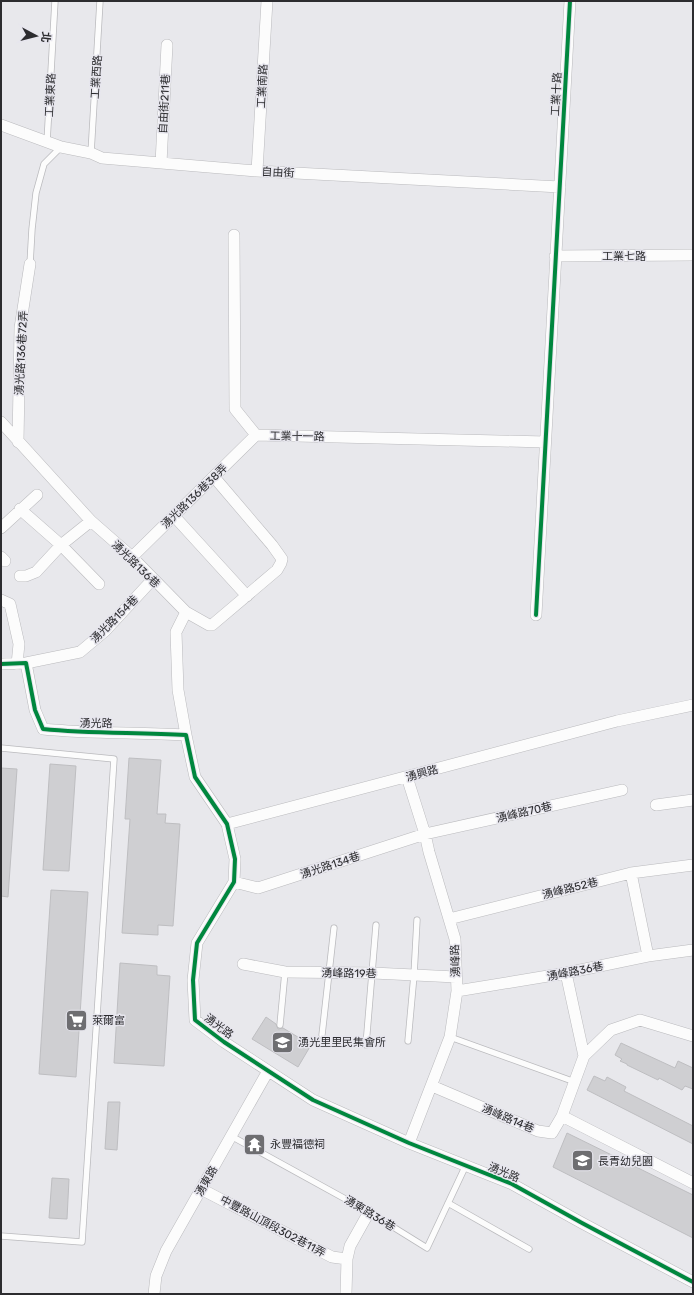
<svg xmlns="http://www.w3.org/2000/svg" width="694" height="1295" viewBox="0 0 694 1295" font-family="Rubik,'Noto Sans TC',sans-serif">
  <style>
    .building { fill: #cfcfd2; stroke: #bebec1 }
    .lines { fill: none; stroke-linecap: round; stroke-linejoin: round }
    .service-casing { stroke: #bababd; stroke-width: 7 }
    .minor-casing { stroke: #bababd; stroke-width: 12 }
    .service { stroke: #fcfcfc; stroke-width: 5.5 }
    .minor { stroke: #fcfcfc; stroke-width: 11 }
    .cycleway-casing { stroke: #e7e6ee; stroke-width: 6 }
    .cycleway { stroke: #00873e; stroke-width: 4 }
    .labels { text-anchor: middle; stroke-width: 3; stroke-linejoin: round; paint-order: stroke }
    .street-label { font-size: 11px; fill: #2c2c2f; stroke: #e7e6ee }
    .poi-label { font-size: 11px; fill: #2c2c2f; stroke: #e7e6ee; text-anchor: start }
  </style>
  <rect width="100%" height="100%" fill="#e8e8ec"/>
  <path class="building" d="M 129,758 L 161,760 L 157,814 L 166,814 L 165,823 L 180,824 L 173,926 L 158,925 L 158,935 L 122,933 L 130,819 L 125,819 Z
    M 50,764 L 76,766 L 69,871 L 43,870 Z
    M 1,768 L 17,769 L 8,897 L 1,896 Z
    M 51,890 L 88,892 L 76,1077 L 39,1074 Z
    M 120,963 L 157,966 L 157,975 L 170,976 L 164,1066 L 114,1063 Z
    M 266,1017 L 276,1024 L 278,1029 L 283,1028 L 311,1045 L 298,1067 L 252,1039 Z
    M 621,1043 L 675,1068 L 678,1061 L 693,1068 L 693,1089 L 685,1086 L 682,1090 L 659,1078 L 658,1080 L 627,1065 L 627,1064 L 620,1061 L 622,1059 L 615,1055 Z
    M 594,1076 L 605,1081 L 607,1077 L 626,1087 L 624,1091 L 693,1126 L 693,1144 L 587,1090 Z
    M 108,1102 L 120,1102 L 117,1150 L 105,1149 Z
    M 567,1133 L 693,1195 L 693,1238 L 553,1167 Z
    M 52,1178 L 69,1179 L 67,1219 L 49,1218 Z"/>
  <g class="lines">
    <defs>
      <path id="service" d="M 47,142 L 55,1
        M 91,153 L 100,1
        M 30,264 L 32,229 L 36,193 L 44,164 L 61,147
        M 1,748 L 114,759 L 82,1242 L 1,1236
        M 280,1025 L 285,972
        M 322,1035 L 334,928
        M 450,1037 L 575,1082
        M 408,1041 L 414,975 L 417,920
        M 366,1045 L 376,925
        M 231,1136 L 369,1212 L 427,1248 L 466,1165
        M 448,1203 L 529,1249"/>
      <path id="minor" d="M 1,125 L 61,147 L 91,153 L 102,158 L 257,171 L 560,187
        M 161,163 L 167,45
        M 257,171 L 267,1
        M 234,235 L 235,409 L 256,435 L 545,442
        M 555,256 L 693,255
        M 1,422 L 91,521 L 132,557 L 186,612 L 176,632 L 178,690 L 186,735
        M 18,442 L 20,328 L 30,264
        M 20,509 L 61,545 L 99,584
        M 174,516 L 247,596
        M 1,528 L 37,495
        M 1,557 L 5,561
        M 132,557 L 256,435
        M 20,576 L 26,576 L 36,572 L 61,545 L 91,521
        M 1,600 L 10,604 L 19,644 L 17,664
        M 186,612 L 209,625 L 212,625 L 277,570 L 281,563 L 282,559 L 272,545 L 214,477
        M 536,615 L 570,1
        M 26,663 L 80,652 L 105,631 L 153,579
        M 1,664 L 26,663 L 35,710 L 43,729 C 91,734 138,732 186,735 L 195,777 L 227,824 L 235,859 L 234,882 L 197,943 L 193,980 L 195,1020 L 224,1042 L 313,1100 L 409,1143 L 512,1184 L 582,1223 L 693,1282
        M 407,777 L 425,834 L 429,852 L 455,939 L 457,991 L 450,1037 L 409,1143
        M 656,805 L 693,800
        M 227,824 L 617,721 L 693,705
        M 631,873 L 648,956
        M 234,882 L 258,888 L 425,834 L 622,790
        M 449,919 L 631,873 L 693,865
        M 243,964 L 285,972 L 373,973 L 456,977
        M 566,973 L 584,1056
        M 457,991 L 566,973 L 648,956 L 693,950
        M 432,1086 L 538,1131 L 552,1133 L 562,1116 L 584,1056 L 611,1030 L 640,1020 L 693,1036
        M 562,1116 L 693,1183
        M 201,1189 L 332,1257 L 347,1259
        M 154,1294 L 156,1276 L 166,1251 L 268,1071
        M 346,1294 L 347,1259 L 350,1246 L 369,1212"/>
    </defs>
    <use href="#service" class="service-casing"/>
    <use href="#minor" class="minor-casing"/>
    <use href="#service" class="service"/>
    <use href="#minor" class="minor"/>
    <defs>
      <path id="cycleway" d="M 536,615 L 570,1
        M 1,664 L 26,663 L 35,710 L 43,729 C 91,734 138,732 186,735 L 195,777 L 227,824 L 235,859 L 234,882 L 197,943 L 193,980 L 195,1020 L 224,1042 L 313,1100 L 409,1143 L 512,1184 L 582,1223 L 693,1282"/>
    </defs>
    <use href="#cycleway" class="cycleway-casing"/>
    <use href="#cycleway" class="cycleway"/>
  </g>
  <defs>
    <symbol id="supermarket-square" viewBox="-11 -11 22 22"><rect x="-9" y="-9" width="18" height="18" rx="4" fill="#6e6e71" stroke="#e7e6ee"/><path d="M-6-5.5h2.5l.6 2H6L4.5 2H-2.5L-4.4-4H-6ZM-1.5 3.2a1.3 1.3 0 1 0 .1 0ZM3 3.2a1.3 1.3 0 1 0 .1 0Z" fill="#fff"/></symbol>
    <symbol id="school-square" viewBox="-11 -11 22 22"><rect x="-9" y="-9" width="18" height="18" rx="4" fill="#6e6e71" stroke="#e7e6ee"/><path d="M0-5L7-2L0 1L-7-2ZM-4 1L0 2.5L4 1V4Q0 6-4 4Z" fill="#fff"/></symbol>
    <symbol id="temple-square" viewBox="-11 -11 22 22"><rect x="-9" y="-9" width="18" height="18" rx="4" fill="#6e6e71" stroke="#e7e6ee"/><path d="M0-6L5-2H3V0L6.5 2.5H4V6H1.5V3h-3V6H-4V2.5H-6.5L-3 0V-2H-5Z" fill="#fff"/></symbol>
  </defs>
  <g fill-rule="evenodd">
    <use href="#supermarket-square" x="64" y="1008" width="25" height="25"/>
    <use href="#school-square" x="270" y="1030" width="25" height="25"/>
    <use href="#temple-square" x="242" y="1132" width="25" height="25"/>
    <use href="#school-square" x="570" y="1148" width="25" height="25"/>
  </g>
  <g class="labels">
    <g class="street-label">
      <text transform="translate(96 77) rotate(-86)" y="4">工業西路</text>
      <text transform="translate(262 86) rotate(-87)" y="4">工業南路</text>
      <text transform="translate(556 94) rotate(-87)" y="4">工業十路</text>
      <text transform="translate(50 95) rotate(-87)" y="4">工業東路</text>
      <text transform="translate(164 104) rotate(-87)" y="4">自由街211巷</text>
      <text transform="translate(278 172) rotate(3)" y="4">自由街</text>
      <text x="624" y="260">工業七路</text>
      <text transform="translate(21 353) rotate(-87)" y="4">湧光路136巷72弄</text>
      <text transform="translate(297 436) rotate(1)" y="4">工業十一路</text>
      <text transform="translate(194 496) rotate(-44)" y="4">湧光路136巷38弄</text>
      <text transform="translate(136 564) rotate(44)" y="4">湧光路136巷</text>
      <text transform="translate(114 619) rotate(-45)" y="4">湧光路154巷</text>
      <text transform="translate(96 723) rotate(1)" y="4">湧光路</text>
      <text transform="translate(422 773) rotate(-15)" y="4">湧興路</text>
      <text transform="translate(524 812) rotate(-13)" y="4">湧峰路70巷</text>
      <text transform="translate(330 865) rotate(-18)" y="4">湧光路134巷</text>
      <text transform="translate(570 888) rotate(-14)" y="4">湧峰路52巷</text>
      <text transform="translate(455 961) rotate(-92)" y="4">湧峰路</text>
      <text transform="translate(575 971) rotate(-11)" y="4">湧峰路36巷</text>
      <text transform="translate(349 973) rotate(1)" y="4">湧峰路19巷</text>
      <text transform="translate(219 1026) rotate(37)" y="4">湧光路</text>
      <text transform="translate(508 1118) rotate(23)" y="4">湧峰路14巷</text>
      <text transform="translate(504 1172) rotate(23)" y="4">湧光路</text>
      <text transform="translate(206 1181) rotate(-60)" y="4">湧東路</text>
      <text transform="translate(370 1213) rotate(31)" y="4">湧東路36巷</text>
      <text transform="translate(273 1226) rotate(28)" y="4">中豐路山頂段302巷11弄</text>
    </g>
    <g class="poi-label">
      <text x="92" y="1024">萊爾富</text>
      <text x="298" y="1046">湧光里里民集會所</text>
      <text x="270" y="1148">永豐福德祠</text>
      <text x="598" y="1165">長青幼兒園</text>
    </g>
  </g>
  <rect width="694" height="1295" fill="none" stroke="#2c2c2f" stroke-width="4"/>
  <g transform="translate(36 36) rotate(97)" stroke="#e7e6ee" stroke-width="3" paint-order="stroke">
  <path d="M0-3L7 15L0 10L-7 15Z" fill="#2c2c2f"/>
  <text y="-6" font-size="11" font-weight="bold" text-anchor="middle" fill="#2c2c2f">北</text>
  </g>
</svg>
